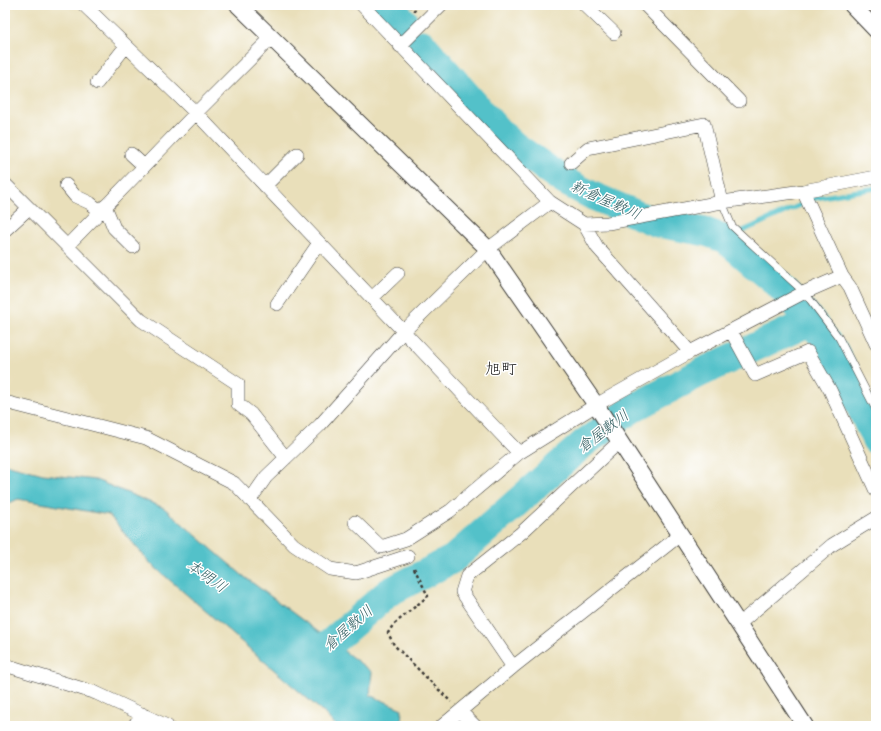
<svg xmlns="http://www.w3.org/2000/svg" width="881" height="731" viewBox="0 0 881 731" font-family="Mali,'Klee One',sans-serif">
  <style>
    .water { fill: #53c1c9; stroke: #386e72 }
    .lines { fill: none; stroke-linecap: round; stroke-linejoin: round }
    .stream { stroke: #53c1c9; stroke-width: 5 }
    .river { stroke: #53c1c9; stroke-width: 29 }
    .service-casing { stroke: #3b3934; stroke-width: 8 }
    .minor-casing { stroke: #3b3934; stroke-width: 14 }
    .tertiary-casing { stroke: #3b3934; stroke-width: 18 }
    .path { stroke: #3b3934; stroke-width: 2.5; stroke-dasharray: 3 3; stroke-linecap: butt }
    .service { stroke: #fff; stroke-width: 7 }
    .minor { stroke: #fff; stroke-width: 13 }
    .tertiary { stroke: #fff; stroke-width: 16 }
    .labels { text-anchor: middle; stroke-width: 3; stroke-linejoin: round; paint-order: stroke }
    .water-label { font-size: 15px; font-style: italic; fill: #325e61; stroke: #fff }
    .quarter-label { font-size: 16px; fill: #1c1c1c; stroke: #fff }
  </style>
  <rect width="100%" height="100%" fill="#fff"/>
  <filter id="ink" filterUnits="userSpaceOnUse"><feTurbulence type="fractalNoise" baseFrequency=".025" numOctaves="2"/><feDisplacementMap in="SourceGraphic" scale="8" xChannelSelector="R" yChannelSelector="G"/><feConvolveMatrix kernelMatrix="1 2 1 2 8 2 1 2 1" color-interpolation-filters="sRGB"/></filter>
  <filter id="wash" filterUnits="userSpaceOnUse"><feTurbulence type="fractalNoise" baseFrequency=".012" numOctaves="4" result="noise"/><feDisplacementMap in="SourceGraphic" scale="16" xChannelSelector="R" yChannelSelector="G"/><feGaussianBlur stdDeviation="0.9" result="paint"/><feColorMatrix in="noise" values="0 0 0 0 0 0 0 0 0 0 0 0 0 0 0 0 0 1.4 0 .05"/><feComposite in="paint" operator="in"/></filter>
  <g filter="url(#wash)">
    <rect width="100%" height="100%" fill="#e9dfba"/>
    <path class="water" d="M 5,464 L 43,474 L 96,480 L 164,508 L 242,575 L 372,672 L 370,695 L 402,709 L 401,726 L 336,726 L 323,712 L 151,564 L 109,515 L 18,499 L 5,505 Z"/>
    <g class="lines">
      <path class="stream" d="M 725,239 L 816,198 L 876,188"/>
      <path class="river" d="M 388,5 L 404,22
        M 422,44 L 498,131 L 516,147 L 566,182 L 593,196 L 657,223 L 706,232 L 725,239 L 778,284 L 811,321 L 835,353 L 876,440
        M 312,659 L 389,592 L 453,559 L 584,443 L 635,407 L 702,372 L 811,321"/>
    </g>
  </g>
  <g filter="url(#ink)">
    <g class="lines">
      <defs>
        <path id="service" d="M 722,202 L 732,226 L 805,293 L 839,338 L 876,410"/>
        <path id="minor" d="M 84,5 L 196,113 L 519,453
          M 362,5 L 550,202 L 584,224 L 597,247 L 690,352
          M 585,5 L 614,33
          M 645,5 L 739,101
          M 400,46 L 441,5
          M 97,83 L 126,46
          M 131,154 L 144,166
          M 571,163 L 588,148 L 704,124 L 722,202
          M 5,184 L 141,320 L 238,384 L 238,404 L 251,414 L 286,458
          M 66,185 L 75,196 L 90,203 L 100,211
          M 265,186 L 297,154
          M 803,191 L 842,276 L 850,287 L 876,344
          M 105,206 L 114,228 L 133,247
          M 584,224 L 608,223 L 722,202 L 803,191 L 876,177
          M 5,230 L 29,208
          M 67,246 L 196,113 L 271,38
          M 372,298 L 398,273
          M 277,304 L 319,243
          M 731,331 L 755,375 L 808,352 L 830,390 L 876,491
          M 5,402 L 146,438 L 234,483 L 294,545 L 330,569 L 356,573 L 408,556
          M 250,500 L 266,477 L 320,425 L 403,332 L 488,249 L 550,202
          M 355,522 L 381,547 L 406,539 L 450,511 L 519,453 L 596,405 L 690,352 L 803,293 L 842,276
          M 739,624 L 832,545 L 876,518
          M 5,665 L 96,693 L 167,726
          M 513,667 L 462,592 L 467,576 L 521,533 L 620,441
          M 460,711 L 475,726
          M 134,726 L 142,714
          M 442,726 L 513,667 L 680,535"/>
        <path id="tertiary" d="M 238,5 L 488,249 L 596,405 L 805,726
          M 852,5 L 876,30"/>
      </defs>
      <use href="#service" class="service-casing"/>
      <use href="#minor" class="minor-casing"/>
      <use href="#tertiary" class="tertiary-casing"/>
      <path class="path" d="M 409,5 L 416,12
        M 414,568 L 428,596 L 393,625 L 388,633 L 394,645 L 451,702"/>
      <use href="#service" class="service"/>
      <use href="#minor" class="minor"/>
      <use href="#tertiary" class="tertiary"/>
    </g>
  </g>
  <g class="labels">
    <g class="water-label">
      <text transform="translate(606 200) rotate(24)" y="5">新倉屋敷川</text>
      <text transform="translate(603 431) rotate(-37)" y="5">倉屋敷川</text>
      <text transform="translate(207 576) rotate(35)" y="5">本明川</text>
      <text transform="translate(348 628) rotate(-41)" y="5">倉屋敷川</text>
    </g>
    <g class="quarter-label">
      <text x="501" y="374">旭町</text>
    </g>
  </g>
  <rect width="881" height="731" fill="none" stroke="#fff" stroke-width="20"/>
</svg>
